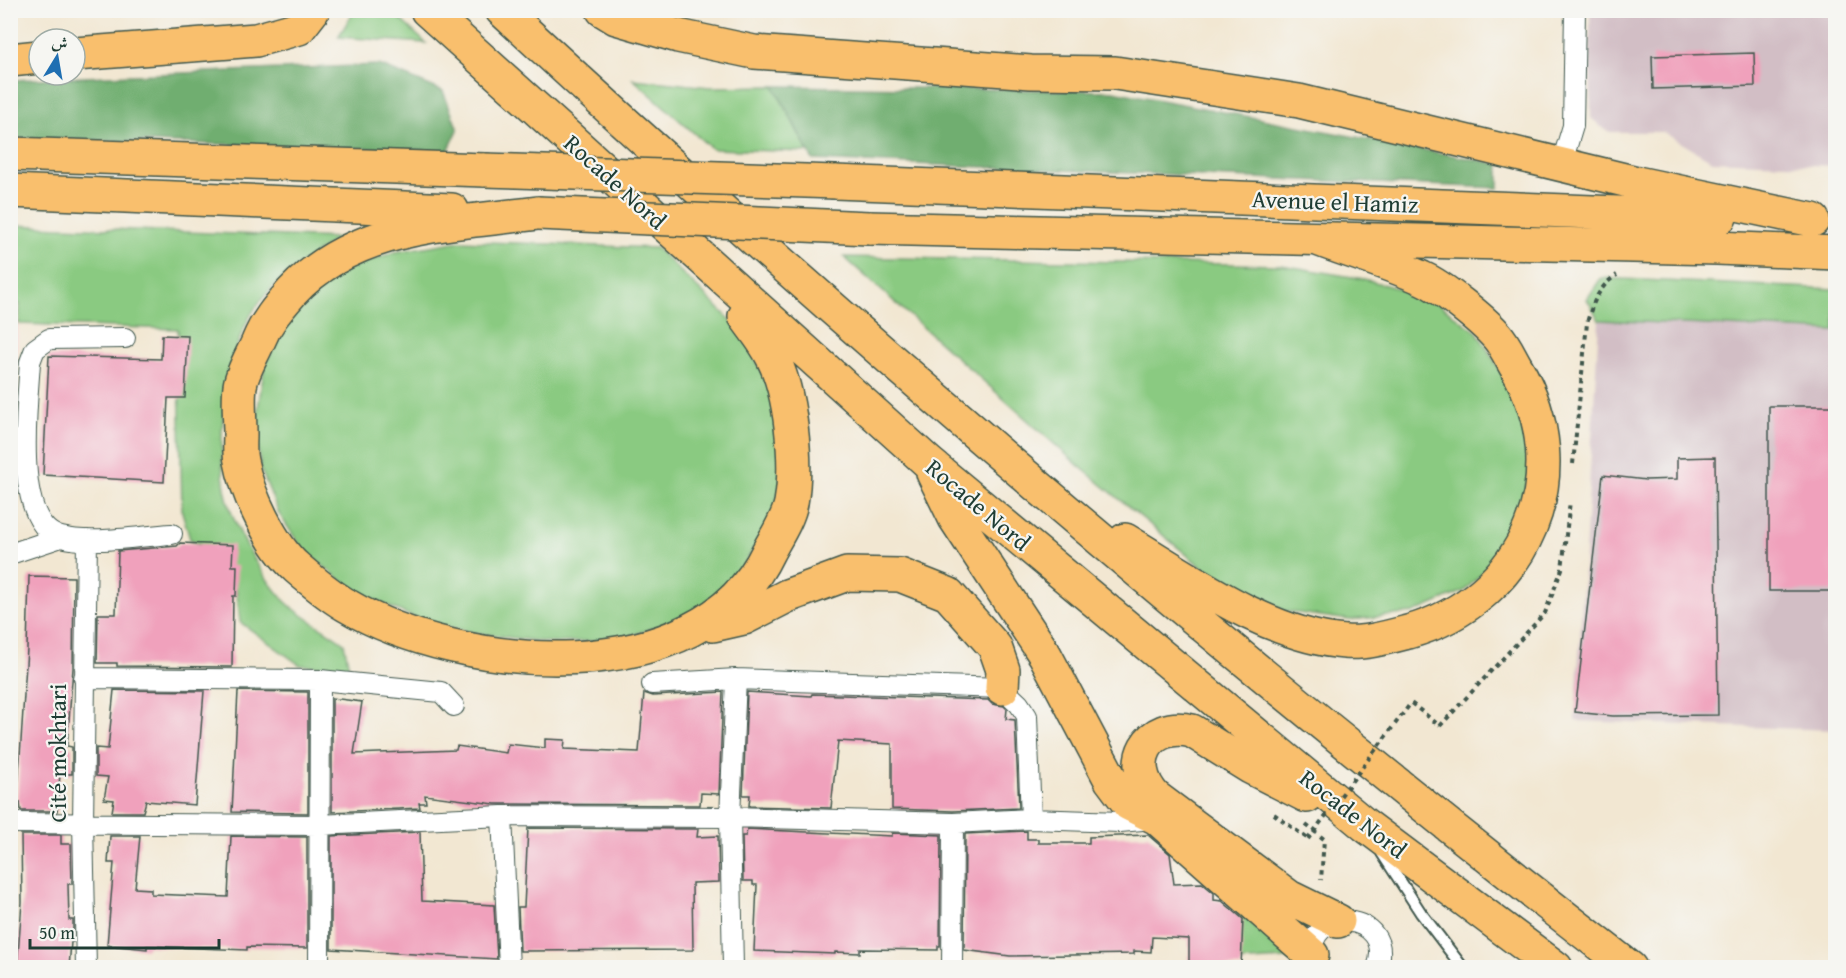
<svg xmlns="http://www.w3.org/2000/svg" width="1846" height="978" viewBox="0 0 1846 978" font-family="'Gentium Book Plus',Amiri,serif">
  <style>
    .built { fill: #f7d0cf }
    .industrial { fill: #d2bec5 }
    .green { fill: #8aca81; stroke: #54845a; stroke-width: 1.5 }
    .forest { fill: #6fae6f; stroke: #477652; stroke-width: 1.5 }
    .building { fill: #f0a1bc }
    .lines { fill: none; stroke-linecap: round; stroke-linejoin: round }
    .lane-casing { stroke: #3f564c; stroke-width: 14 }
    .street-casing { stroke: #3f564c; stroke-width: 22 }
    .highway-casing { stroke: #3f564c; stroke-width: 36 }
    .path { stroke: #3f564c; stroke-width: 4; stroke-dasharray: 4.5 4.5; stroke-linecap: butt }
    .lane { stroke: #fff; stroke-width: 10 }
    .street { stroke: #fff; stroke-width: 20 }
    .highway { stroke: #f9bf6d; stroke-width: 33 }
    .highway-bridge-casing { stroke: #3f564c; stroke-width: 36; stroke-linecap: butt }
    .path-bridge { stroke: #3f564c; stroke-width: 4; stroke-dasharray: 4.5 4.5; stroke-linecap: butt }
    .highway-bridge { stroke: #f9bf6d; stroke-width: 33 }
    .labels { text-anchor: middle; stroke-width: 4.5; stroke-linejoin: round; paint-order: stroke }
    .street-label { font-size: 24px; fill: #1f3d34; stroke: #f6f6f2 }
  </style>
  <rect width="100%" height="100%" fill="#f6f6f2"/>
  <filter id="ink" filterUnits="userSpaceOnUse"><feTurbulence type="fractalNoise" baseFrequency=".0167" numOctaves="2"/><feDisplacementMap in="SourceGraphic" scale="12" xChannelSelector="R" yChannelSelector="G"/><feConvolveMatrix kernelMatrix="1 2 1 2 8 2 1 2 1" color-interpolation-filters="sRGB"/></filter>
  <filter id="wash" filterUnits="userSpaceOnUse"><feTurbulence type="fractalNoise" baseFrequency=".008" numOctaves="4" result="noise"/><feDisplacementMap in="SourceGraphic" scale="24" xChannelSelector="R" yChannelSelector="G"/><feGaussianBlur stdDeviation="1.35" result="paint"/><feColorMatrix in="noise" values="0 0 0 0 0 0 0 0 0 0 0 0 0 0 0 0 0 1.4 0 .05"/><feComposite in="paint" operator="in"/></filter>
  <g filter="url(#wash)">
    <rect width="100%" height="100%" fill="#f2e7d2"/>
    <path class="built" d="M 10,303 L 20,303 L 11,475 Z"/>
    <path class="industrial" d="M 1590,11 L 1835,11 L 1835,166 L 1712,161 L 1663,132 L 1608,132 L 1591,118 Z
      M 1599,320 L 1835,331 L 1835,730 L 1575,721 Z"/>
    <path class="green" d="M 355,10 L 391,11 L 426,43 L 338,37 Z
      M 633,79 L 710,87 L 774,86 L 808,152 L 712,149 Z
      M 11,225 L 338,238 C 304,261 264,285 246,324 C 223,371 215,452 228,502 C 236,531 266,584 288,604 C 304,618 326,630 344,643 L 349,668 L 300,665 L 240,622 C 234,571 239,563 190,539 L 182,512 L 178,329 L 19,324 L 20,304 L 11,303 Z
      M 460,241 L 656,248 L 738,327 L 774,394 L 784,471 L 773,515 L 731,587 L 696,610 L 663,625 L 620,639 L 553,643 L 476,633 L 425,622 L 358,593 L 304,551 L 279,514 L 261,470 L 255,427 L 265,364 L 297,308 L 341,271 L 395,252 Z
      M 844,257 L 1281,265 L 1364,279 L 1429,297 L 1477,332 L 1525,412 L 1529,471 L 1522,508 L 1499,556 L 1464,591 L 1413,613 L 1350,620 L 1284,611 L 1203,568 L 1079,466 Z
      M 1601,278 L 1835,289 L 1835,331 L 1599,320 L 1587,299 Z
      M 1235,898 L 1299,958 L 1235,962 Z"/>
    <path class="forest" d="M 379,65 L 443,91 L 458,130 L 448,151 L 11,138 L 11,80 Z
      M 774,86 L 1113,91 L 1499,164 L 1499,188 L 813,160 Z"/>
    <g id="blocks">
      <path class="building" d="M 1754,53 L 1755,86 L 1653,89 L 1652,56 Z
        M 162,335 L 188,336 L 185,398 L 168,398 L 164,482 L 43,475 L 49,356 L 161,359 Z
        M 1769,406 L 1836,406 L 1836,591 L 1769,591 Z
        M 1715,457 L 1718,715 L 1613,716 L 1575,712 L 1603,475 L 1646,480 L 1677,479 L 1677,458 Z
        M 180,543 L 233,545 L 232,566 L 237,566 L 236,596 L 233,596 L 232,667 L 117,666 L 117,663 L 97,663 L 98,614 L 116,614 L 118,551 L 177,546 Z
        M 29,576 L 74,577 L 73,668 L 67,746 L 72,747 L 72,774 L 60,774 L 57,811 L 21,811 L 20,802 L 17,802 L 27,649 Z
        M 114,690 L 204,691 L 195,805 L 146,801 L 143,812 L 112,812 L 114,800 L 104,799 L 108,777 L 96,776 L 96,748 L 108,749 Z
        M 238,691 L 308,692 L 308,813 L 232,812 Z
        M 723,692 L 719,794 L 701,793 L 700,805 L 495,804 L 425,795 L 426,803 L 419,803 L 420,808 L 332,812 L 332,698 L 362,702 L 354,754 L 456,750 L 457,746 L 506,753 L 508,744 L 545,748 L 545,739 L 565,740 L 564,749 L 639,752 L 644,693 L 653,696 Z
        M 747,692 L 811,696 L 812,694 L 988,700 L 992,704 L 1004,706 L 1007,709 L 1006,719 L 1015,720 L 1019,808 L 953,811 L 892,809 L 892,744 L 838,741 L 831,808 L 749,806 L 750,795 L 743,795 Z
        M 528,828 L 698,829 L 697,837 L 718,836 L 719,882 L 692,883 L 693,950 L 520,951 L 518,907 L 524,907 Z
        M 747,829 L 892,836 L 892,833 L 941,835 L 940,946 L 938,946 L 938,950 L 860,949 L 860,953 L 835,952 L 835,954 L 754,951 L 757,885 L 753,885 L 753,881 L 743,881 L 742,836 L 746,836 Z
        M 1027,831 L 1027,839 L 1038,839 L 1038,843 L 1089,843 L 1089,837 L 1148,835 L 1170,854 L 1174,884 L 1202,883 L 1214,893 L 1214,900 L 1222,901 L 1243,919 L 1241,967 L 1189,965 L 1189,939 L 1152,937 L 1151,952 L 1134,951 L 1134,954 L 1010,956 L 964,950 L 965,834 Z
        M 420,832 L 422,901 L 494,905 L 497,959 L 331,949 L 331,836 Z
        M 21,835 L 61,835 L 61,844 L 71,844 L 72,884 L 68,884 L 69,920 L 73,920 L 73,942 L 71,942 L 69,968 L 17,968 L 22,902 Z
        M 110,836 L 140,836 L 135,888 L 151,889 L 151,894 L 228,897 L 231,836 L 307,837 L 307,948 L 247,947 L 247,950 L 147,946 L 147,949 L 107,945 L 114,863 L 108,863 Z"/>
    </g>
  </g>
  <g filter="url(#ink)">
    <use href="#blocks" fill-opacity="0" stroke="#3f564c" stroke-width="1.5"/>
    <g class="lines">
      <defs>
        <path id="lane" d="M 1382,853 L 1421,913 L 1463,968"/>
        <path id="street" d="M 1561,165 L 1573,126 L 1575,10
          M 125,338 L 49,339 L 35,349 L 30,362 C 28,401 11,525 61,537 C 92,545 139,536 172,534
          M 10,554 L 61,537
          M 84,678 L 320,680 L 319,968
          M 320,680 L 441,692 L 454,706
          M 652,684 L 736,679 L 1002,688 L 1019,704 L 1027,716 L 1031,819
          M 502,816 L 509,968
          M 10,823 L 319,825 L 502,816 L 730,817 L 953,823 L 1031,819 L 1120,822 L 1153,819
          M 1313,962 C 1302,902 1398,912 1377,968
          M 86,968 L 83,822 L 87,540
          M 733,968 L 730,817 L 736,679
          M 952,968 L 953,823"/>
        <path id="highway" d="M 427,10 L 929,463 L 1365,825 L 1556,968
          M 502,10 C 864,345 1240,666 1630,968
          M 603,10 L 616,18 L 678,36 L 754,52 L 1031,72 L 1115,73 L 1299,101 L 1637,183 L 1813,220
          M 75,54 L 256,40 L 299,28 L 313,10
          M 10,60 L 39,57
          M 10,154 L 485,170
          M 835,182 L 1720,217
          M 10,191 L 452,210
          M 538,213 C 452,224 355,224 292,292 C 277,309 266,322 258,342 C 252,356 242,372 240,386 C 238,401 240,418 240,434 C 240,442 239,452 241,461 C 247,494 272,546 297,568 C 312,581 329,595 346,605 C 461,673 700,695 768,552 C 776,537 788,519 791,503 C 798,463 791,392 772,356 C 765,342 754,329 745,316
          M 869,228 L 1717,248 L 1836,253
          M 933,473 L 955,518 L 1045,655 L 1111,780 L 1129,804 L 1157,818 L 1312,955
          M 1125,540 C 1190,579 1268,636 1345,642 C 1364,644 1389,637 1408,632 C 1527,599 1579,474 1516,367 C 1510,357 1505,345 1497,336 C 1483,320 1441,286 1422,278 C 1389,263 1354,253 1320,240
          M 713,625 L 744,618 L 787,596 L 847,574 L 900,575 L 948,594 L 995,647 L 1003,670 L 1002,688
          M 1307,796 L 1250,767 L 1192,731 C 1148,720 1124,764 1155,797 L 1289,897 L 1338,921"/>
      </defs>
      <use href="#lane" class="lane-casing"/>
      <use href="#street" class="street-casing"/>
      <use href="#highway" class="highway-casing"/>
      <path class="path" d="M 1573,464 L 1587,323 C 1592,304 1599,286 1617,275
        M 1440,726 L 1545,613 L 1562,569 L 1570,501
        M 1274,814 L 1308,839
        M 1306,825 L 1324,839 L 1321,880"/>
      <use href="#lane" class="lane"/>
      <use href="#street" class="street"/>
      <use href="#highway" class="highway"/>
      <defs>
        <path id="highway-bridge" d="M 485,170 L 835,182
          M 538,213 L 869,228"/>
      </defs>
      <use href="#highway-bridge" class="highway-bridge-casing"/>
      <path class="path-bridge" d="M 1308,839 L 1411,703 L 1440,726"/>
      <use href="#highway-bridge" class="highway-bridge"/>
    </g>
  </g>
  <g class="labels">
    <g class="street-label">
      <text transform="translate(615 182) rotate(42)" y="8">Rocade Nord</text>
      <text transform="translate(1335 202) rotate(2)" y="8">Avenue el Hamiz</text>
      <text transform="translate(978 505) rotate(40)" y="8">Rocade Nord</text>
      <text transform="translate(58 753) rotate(-90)" y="8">Cité mokhtari</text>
      <text transform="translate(1353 814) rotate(38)" y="8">Rocade Nord</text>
    </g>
  </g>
  <rect width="1846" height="978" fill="none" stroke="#f6f6f2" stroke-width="36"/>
  <g transform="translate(57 57) rotate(11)"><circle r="28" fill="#f6f6f2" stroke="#a0aca6" stroke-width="1.5"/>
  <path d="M0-4.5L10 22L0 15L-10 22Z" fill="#1f6fb2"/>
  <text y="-9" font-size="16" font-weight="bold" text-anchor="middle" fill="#1f3d34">ش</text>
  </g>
  <path d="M30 939v9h189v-9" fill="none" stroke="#1f3d34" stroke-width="3"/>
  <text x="39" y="939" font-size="18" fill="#1f3d34" stroke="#f6f6f2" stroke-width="4.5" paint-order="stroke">50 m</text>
</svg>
